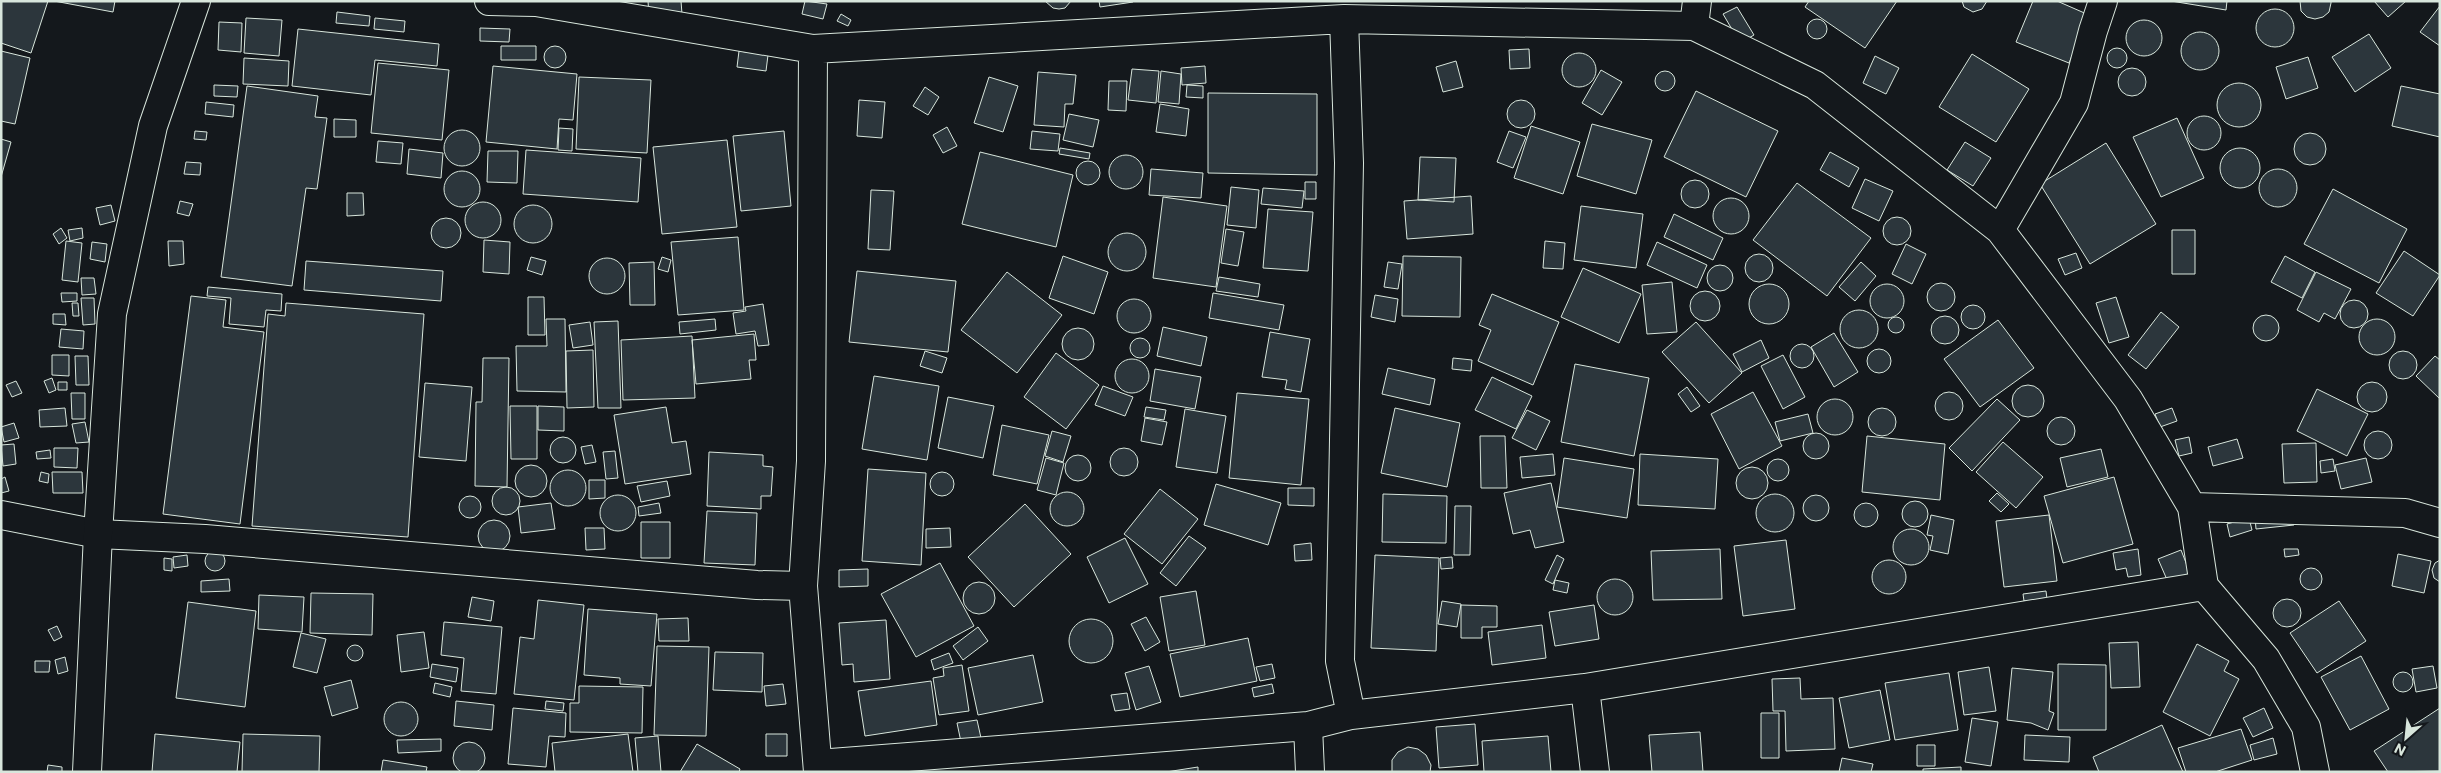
<svg xmlns="http://www.w3.org/2000/svg" width="2441" height="773" viewBox="0 0 2441 773" font-family="Commissioner,sans-serif">
  <style>
    .building { fill: #2c363c; stroke: #d8e6dc }
    .lines { fill: none; stroke-linecap: round; stroke-linejoin: round }
    .street-casing { stroke: #d8e6dc; stroke-width: 30 }
    .secondary-casing { stroke: #d8e6dc; stroke-width: 30 }
    .highway-casing { stroke: #d8e6dc; stroke-width: 30 }
    .street { stroke: #14181c; stroke-width: 28 }
    .secondary { stroke: #14181c; stroke-width: 28 }
    .highway { stroke: #14181c; stroke-width: 28 }
  </style>
  <rect width="100%" height="100%" fill="#14181c"/>
  <path class="building" d="M 1,1 L 48,1 L 31,53 L 1,43 Z
    M 54,1 L 115,1 L 113,12 Z
    M 648,1 L 681,1 L 682,14 L 649,16 Z
    M 805,1 L 827,4 L 823,19 L 802,14 Z
    M 1045,1 L 1071,1 L 1065,8 L 1059,9 L 1053,8 Z
    M 1099,1 L 1133,1 L 1133,2 L 1100,7 Z
    M 1809,1 L 1897,1 L 1865,48 L 1805,7 Z
    M 1962,1 L 1987,1 L 1982,9 L 1973,12 L 1964,7 Z
    M 2033,1 L 2057,1 L 2089,15 L 2069,63 L 2016,42 Z
    M 2171,1 L 2227,1 L 2226,10 Z
    M 2300,1 L 2331,1 L 2331,3 L 2329,12 L 2323,17 L 2315,19 L 2307,17 L 2301,11 Z
    M 2374,1 L 2406,1 L 2388,17 Z
    M 2440,6 L 2440,46 L 2420,32 Z
    M 1737,7 L 1754,35 L 1740,43 L 1723,14 Z
    M2256 28a19 19 0 1 1 38 0a19 19 0 1 1-38 0Z
    M 337,12 L 370,16 L 369,26 L 336,23 Z
    M 841,14 L 851,20 L 848,26 L 837,21 Z
    M 246,18 L 282,20 L 279,56 L 244,53 Z
    M 375,18 L 405,21 L 404,32 L 374,29 Z
    M1807 29a10 10 0 1 1 20 0a10 10 0 1 1-20 0Z
    M2126 38a18 18 0 1 1 36 0a18 18 0 1 1-36 0Z
    M 219,22 L 242,23 L 241,52 L 218,50 Z
    M 480,28 L 510,29 L 509,42 L 480,41 Z
    M 298,29 L 439,44 L 437,66 L 375,60 L 371,95 L 292,86 Z
    M2181 51a19 19 0 1 1 38 0a19 19 0 1 1-38 0Z
    M 2369,34 L 2391,68 L 2355,92 L 2332,57 Z
    M544 57a11 11 0 1 1 22 0a11 11 0 1 1-22 0Z
    M 501,46 L 536,46 L 536,60 L 501,60 Z
    M2107 58a10 10 0 1 1 20 0a10 10 0 1 1-20 0Z
    M 1529,49 L 1530,68 L 1510,69 L 1509,50 Z
    M 1,51 L 30,58 L 15,124 L 1,121 Z
    M 739,51 L 768,55 L 766,71 L 737,67 Z
    M1562 70a17 17 0 1 1 34 0a17 17 0 1 1-34 0Z
    M 1972,54 L 2029,89 L 1996,142 L 1939,107 Z
    M 1875,56 L 1899,68 L 1886,94 L 1863,83 Z
    M 2308,57 L 2318,88 L 2286,99 L 2276,67 Z
    M 244,58 L 289,61 L 288,86 L 243,84 Z
    M 1456,61 L 1463,87 L 1443,92 L 1436,67 Z
    M 378,63 L 449,70 L 442,140 L 371,133 Z
    M 493,66 L 577,74 L 573,120 L 559,119 L 557,149 L 486,142 Z
    M 1205,66 L 1206,83 L 1182,85 L 1181,68 Z
    M2118 82a14 14 0 1 1 28 0a14 14 0 1 1-28 0Z
    M 1132,69 L 1159,71 L 1156,103 L 1128,100 Z
    M 1601,70 L 1622,82 L 1602,115 L 1582,103 Z
    M 1161,71 L 1181,74 L 1179,104 L 1158,102 Z
    M1655 81a10 10 0 1 1 20 0a10 10 0 1 1-20 0Z
    M 1038,72 L 1076,75 L 1073,104 L 1065,104 L 1064,127 L 1034,125 Z
    M 579,77 L 651,80 L 647,153 L 576,149 Z
    M 989,77 L 1018,86 L 1003,132 L 974,123 Z
    M 1109,81 L 1127,81 L 1126,111 L 1108,110 Z
    M2217 105a22 22 0 1 1 44 0a22 22 0 1 1-44 0Z
    M 214,85 L 238,86 L 237,97 L 214,96 Z
    M 1187,85 L 1203,86 L 1203,98 L 1186,97 Z
    M 247,86 L 318,96 L 315,117 L 327,118 L 317,189 L 306,188 L 292,286 L 221,277 Z
    M 2401,86 L 2440,94 L 2440,137 L 2392,126 Z
    M 925,87 L 939,97 L 928,115 L 913,106 Z
    M 1696,91 L 1778,131 L 1746,197 L 1664,157 Z
    M 1208,93 L 1317,94 L 1317,175 L 1208,173 Z
    M1507 114a14 14 0 1 1 28 0a14 14 0 1 1-28 0Z
    M 859,100 L 885,102 L 882,138 L 857,136 Z
    M 206,102 L 234,105 L 233,117 L 205,114 Z
    M 1160,104 L 1189,109 L 1186,136 L 1156,132 Z
    M 1069,114 L 1099,120 L 1093,147 L 1063,140 Z
    M2187 133a17 17 0 1 1 34 0a17 17 0 1 1-34 0Z
    M 2177,118 L 2204,178 L 2161,197 L 2133,137 Z
    M 334,119 L 356,120 L 356,137 L 334,137 Z
    M 1592,124 L 1652,140 L 1636,194 L 1577,176 Z
    M 1531,126 L 1580,142 L 1563,194 L 1514,178 Z
    M 947,127 L 957,146 L 943,153 L 933,135 Z
    M 559,128 L 573,129 L 572,151 L 558,150 Z
    M444 148a18 18 0 1 1 36 0a18 18 0 1 1-36 0Z
    M 195,131 L 207,132 L 206,140 L 194,139 Z
    M 784,131 L 791,206 L 741,211 L 733,136 Z
    M 1032,131 L 1060,134 L 1058,151 L 1030,149 Z
    M 1509,131 L 1526,137 L 1513,168 L 1497,162 Z
    M2294 149a16 16 0 1 1 32 0a16 16 0 1 1-32 0Z
    M 1,139 L 11,142 L 1,177 Z
    M 727,140 L 737,227 L 662,234 L 653,147 Z
    M 378,141 L 403,143 L 401,164 L 376,162 Z
    M 1965,142 L 1991,158 L 1973,186 L 1947,170 Z
    M 2106,143 L 2156,224 L 2090,264 L 2040,184 Z
    M2220 168a20 20 0 1 1 40 0a20 20 0 1 1-40 0Z
    M 1060,148 L 1090,153 L 1089,159 L 1059,154 Z
    M 409,149 L 443,153 L 441,178 L 407,174 Z
    M 526,150 L 641,158 L 638,202 L 523,194 Z
    M 488,151 L 518,151 L 517,183 L 487,182 Z
    M 980,152 L 1073,175 L 1056,247 L 962,224 Z
    M 1830,152 L 1859,168 L 1849,187 L 1820,170 Z
    M1109 172a17 17 0 1 1 34 0a17 17 0 1 1-34 0Z
    M 1420,157 L 1456,158 L 1454,202 L 1418,200 Z
    M1076 173a12 12 0 1 1 24 0a12 12 0 1 1-24 0Z
    M 186,162 L 201,163 L 200,175 L 184,174 Z
    M 1151,169 L 1203,173 L 1201,198 L 1149,195 Z
    M2259 188a19 19 0 1 1 38 0a19 19 0 1 1-38 0Z
    M444 189a18 18 0 1 1 36 0a18 18 0 1 1-36 0Z
    M 1865,179 L 1893,191 L 1879,221 L 1852,208 Z
    M1681 194a14 14 0 1 1 28 0a14 14 0 1 1-28 0Z
    M 1305,182 L 1316,182 L 1316,199 L 1305,199 Z
    M 1797,183 L 1871,238 L 1827,296 L 1753,240 Z
    M 1231,187 L 1259,190 L 1256,228 L 1227,225 Z
    M 1263,188 L 1304,191 L 1302,208 L 1261,204 Z
    M 2333,189 L 2407,229 L 2379,283 L 2304,244 Z
    M 871,190 L 894,191 L 890,250 L 868,249 Z
    M 347,193 L 363,193 L 364,215 L 347,216 Z
    M 1471,196 L 1473,234 L 1407,239 L 1404,201 Z
    M 1163,197 L 1227,206 L 1216,287 L 1153,278 Z
    M1713 216a18 18 0 1 1 36 0a18 18 0 1 1-36 0Z
    M 180,201 L 193,204 L 189,216 L 177,213 Z
    M465 220a18 18 0 1 1 36 0a18 18 0 1 1-36 0Z
    M 111,205 L 115,221 L 100,225 L 96,208 Z
    M514 224a19 19 0 1 1 38 0a19 19 0 1 1-38 0Z
    M 1581,206 L 1643,214 L 1636,268 L 1574,260 Z
    M 1268,209 L 1313,212 L 1308,271 L 1263,268 Z
    M 1674,214 L 1723,238 L 1713,260 L 1664,237 Z
    M1883 231a14 14 0 1 1 28 0a14 14 0 1 1-28 0Z
    M431 233a15 15 0 1 1 30 0a15 15 0 1 1-30 0Z
    M 61,228 L 67,238 L 59,244 L 53,234 Z
    M 82,228 L 83,238 L 70,241 L 68,230 Z
    M 1226,229 L 1244,232 L 1238,266 L 1221,263 Z
    M 2172,230 L 2195,230 L 2195,274 L 2172,274 Z
    M1108 252a19 19 0 1 1 38 0a19 19 0 1 1-38 0Z
    M 738,237 L 744,310 L 678,315 L 671,242 Z
    M 484,240 L 510,242 L 509,274 L 483,272 Z
    M 66,241 L 82,243 L 78,282 L 62,280 Z
    M 168,241 L 183,241 L 184,264 L 169,266 Z
    M 1545,241 L 1565,243 L 1563,269 L 1543,268 Z
    M 92,242 L 107,244 L 105,262 L 90,259 Z
    M 1657,242 L 1707,265 L 1697,288 L 1647,265 Z
    M 1906,244 L 1926,254 L 1912,284 L 1892,274 Z
    M 2404,251 L 2440,275 L 2413,316 L 2376,293 Z
    M 2076,253 L 2082,268 L 2065,275 L 2058,259 Z
    M1745 268a14 14 0 1 1 28 0a14 14 0 1 1-28 0Z
    M 1063,256 L 1108,272 L 1094,314 L 1049,298 Z
    M 1403,256 L 1461,257 L 1460,317 L 1402,316 Z
    M 2285,256 L 2315,272 L 2302,298 L 2271,282 Z
    M 531,257 L 546,261 L 542,275 L 527,270 Z
    M 662,257 L 671,260 L 668,272 L 658,269 Z
    M589 276a18 18 0 1 1 36 0a18 18 0 1 1-36 0Z
    M 306,261 L 443,271 L 441,301 L 304,290 Z
    M 654,262 L 655,305 L 630,305 L 629,263 Z
    M 1388,262 L 1402,264 L 1398,289 L 1384,287 Z
    M 1861,262 L 1876,276 L 1855,301 L 1839,287 Z
    M1707 278a13 13 0 1 1 26 0a13 13 0 1 1-26 0Z
    M 1583,268 L 1641,294 L 1619,343 L 1561,317 Z
    M 857,271 L 956,281 L 948,352 L 849,342 Z
    M 1007,272 L 1062,315 L 1017,373 L 961,330 Z
    M 2316,272 L 2351,289 L 2335,319 L 2324,313 L 2319,322 L 2297,310 Z
    M 1219,277 L 1260,284 L 1258,297 L 1216,291 Z
    M 81,278 L 94,278 L 96,294 L 82,295 Z
    M 1672,282 L 1677,332 L 1647,334 L 1642,285 Z
    M1927 297a14 14 0 1 1 28 0a14 14 0 1 1-28 0Z
    M1749 304a20 20 0 1 1 40 0a20 20 0 1 1-40 0Z
    M1870 301a17 17 0 1 1 34 0a17 17 0 1 1-34 0Z
    M 208,287 L 282,294 L 281,311 L 266,310 L 264,327 L 229,324 L 231,298 L 207,296 Z
    M1690 306a15 15 0 1 1 30 0a15 15 0 1 1-30 0Z
    M 61,293 L 77,293 L 77,301 L 62,302 Z
    M 1213,293 L 1284,305 L 1279,330 L 1209,318 Z
    M 1492,294 L 1559,322 L 1533,385 L 1478,361 L 1491,330 L 1479,325 Z
    M 1375,295 L 1398,299 L 1395,322 L 1371,317 Z
    M 191,296 L 226,300 L 223,327 L 264,332 L 240,524 L 163,514 Z
    M 528,297 L 544,297 L 545,335 L 528,335 Z
    M 2116,297 L 2129,337 L 2109,343 L 2096,303 Z
    M 81,298 L 94,298 L 95,324 L 83,325 Z
    M1117 316a17 17 0 1 1 34 0a17 17 0 1 1-34 0Z
    M2340 314a14 14 0 1 1 28 0a14 14 0 1 1-28 0Z
    M 72,303 L 78,303 L 79,316 L 73,316 Z
    M 286,303 L 424,314 L 408,537 L 252,526 L 268,314 L 285,316 Z
    M 763,304 L 769,345 L 758,346 L 755,331 L 736,334 L 733,313 L 746,311 L 745,307 Z
    M1961 317a12 12 0 1 1 24 0a12 12 0 1 1-24 0Z
    M1840 329a19 19 0 1 1 38 0a19 19 0 1 1-38 0Z
    M 2161,312 L 2179,327 L 2146,369 L 2128,355 Z
    M 53,314 L 65,314 L 66,325 L 53,324 Z
    M2253 328a13 13 0 1 1 26 0a13 13 0 1 1-26 0Z
    M1931 330a14 14 0 1 1 28 0a14 14 0 1 1-28 0Z
    M1888 325a8 8 0 1 1 16 0a8 8 0 1 1-16 0Z
    M2359 337a18 18 0 1 1 36 0a18 18 0 1 1-36 0Z
    M 546,319 L 565,319 L 566,392 L 517,391 L 516,346 L 547,346 Z
    M 715,319 L 716,330 L 680,334 L 679,322 Z
    M 1998,320 L 2034,368 L 1980,407 L 1944,359 Z
    M 618,321 L 621,408 L 598,408 L 594,322 Z
    M 590,322 L 593,345 L 573,348 L 569,325 Z
    M 1696,322 L 1742,373 L 1709,403 L 1662,352 Z
    M 1163,327 L 1207,337 L 1201,366 L 1157,356 Z
    M1062 344a16 16 0 1 1 32 0a16 16 0 1 1-32 0Z
    M 61,329 L 84,331 L 83,349 L 59,347 Z
    M 1270,332 L 1310,339 L 1301,392 L 1285,389 L 1287,380 L 1262,377 Z
    M 1834,333 L 1858,372 L 1834,387 L 1811,347 Z
    M 754,334 L 756,360 L 749,360 L 751,379 L 696,384 L 692,340 Z
    M 692,336 L 695,398 L 623,400 L 621,340 Z
    M1130 348a10 10 0 1 1 20 0a10 10 0 1 1-20 0Z
    M 1761,340 L 1769,358 L 1742,372 L 1733,354 Z
    M1790 356a12 12 0 1 1 24 0a12 12 0 1 1-24 0Z
    M1867 361a12 12 0 1 1 24 0a12 12 0 1 1-24 0Z
    M 593,350 L 594,407 L 567,408 L 566,351 Z
    M 925,351 L 947,358 L 942,373 L 920,366 Z
    M2389 365a14 14 0 1 1 28 0a14 14 0 1 1-28 0Z
    M 1056,353 L 1099,385 L 1066,429 L 1024,397 Z
    M 52,355 L 69,355 L 69,376 L 52,375 Z
    M 1783,355 L 1805,397 L 1783,409 L 1761,366 Z
    M 75,356 L 88,356 L 89,385 L 76,385 Z
    M 2435,356 L 2440,360 L 2440,399 L 2416,376 Z
    M 483,358 L 509,358 L 507,487 L 475,486 L 476,402 L 482,402 Z
    M 1453,358 L 1472,360 L 1471,371 L 1452,369 Z
    M1115 376a17 17 0 1 1 34 0a17 17 0 1 1-34 0Z
    M 1575,364 L 1649,378 L 1634,456 L 1561,442 Z
    M 1388,368 L 1435,379 L 1430,405 L 1382,394 Z
    M 1155,369 L 1201,377 L 1195,409 L 1150,401 Z
    M 874,376 L 939,386 L 927,460 L 862,449 Z
    M 1492,377 L 1532,396 L 1516,429 L 1475,410 Z
    M 52,378 L 56,390 L 49,393 L 44,381 Z
    M 16,381 L 22,393 L 12,397 L 6,385 Z
    M 58,382 L 67,382 L 67,390 L 58,390 Z
    M2357 397a15 15 0 1 1 30 0a15 15 0 1 1-30 0Z
    M 425,383 L 472,387 L 466,461 L 419,457 Z
    M2012 401a16 16 0 1 1 32 0a16 16 0 1 1-32 0Z
    M 1103,386 L 1133,397 L 1125,416 L 1095,405 Z
    M 1687,387 L 1700,406 L 1691,412 L 1678,394 Z
    M 2317,389 L 2368,414 L 2347,456 L 2297,431 Z
    M 1753,392 L 1782,446 L 1739,469 L 1711,414 Z
    M1935 406a14 14 0 1 1 28 0a14 14 0 1 1-28 0Z
    M 71,393 L 85,393 L 85,419 L 72,419 Z
    M 1237,393 L 1309,399 L 1301,485 L 1229,478 Z
    M 948,397 L 994,406 L 983,458 L 938,448 Z
    M1817 417a18 18 0 1 1 36 0a18 18 0 1 1-36 0Z
    M 1997,399 L 2020,420 L 1972,471 L 1949,448 Z
    M 510,406 L 537,406 L 537,459 L 511,459 Z
    M 538,406 L 564,407 L 564,431 L 538,430 Z
    M 666,407 L 672,443 L 686,441 L 691,474 L 625,484 L 614,415 Z
    M 1146,407 L 1166,410 L 1164,420 L 1144,417 Z
    M1868 422a14 14 0 1 1 28 0a14 14 0 1 1-28 0Z
    M 65,408 L 67,426 L 40,427 L 39,410 Z
    M 1395,408 L 1460,423 L 1447,487 L 1381,473 Z
    M 2172,408 L 2177,421 L 2160,427 L 2155,414 Z
    M 1185,409 L 1226,416 L 1217,473 L 1176,467 Z
    M 1527,410 L 1550,421 L 1536,450 L 1512,438 Z
    M 1808,414 L 1813,433 L 1780,441 L 1775,422 Z
    M2047 431a14 14 0 1 1 28 0a14 14 0 1 1-28 0Z
    M 1145,418 L 1167,422 L 1162,445 L 1141,441 Z
    M 85,422 L 89,442 L 76,443 L 72,424 Z
    M 14,423 L 19,438 L 4,442 L 1,427 Z
    M 1002,425 L 1049,435 L 1037,484 L 993,475 Z
    M 1052,431 L 1071,436 L 1063,462 L 1045,456 Z
    M2364 445a14 14 0 1 1 28 0a14 14 0 1 1-28 0Z
    M1803 446a13 13 0 1 1 26 0a13 13 0 1 1-26 0Z
    M 1480,436 L 1505,436 L 1507,488 L 1481,488 Z
    M 1867,436 L 1945,444 L 1940,500 L 1862,492 Z
    M 2189,437 L 2192,453 L 2179,456 L 2175,440 Z
    M550 450a13 13 0 1 1 26 0a13 13 0 1 1-26 0Z
    M 2237,439 L 2243,458 L 2213,466 L 2208,447 Z
    M 2003,442 L 2043,477 L 2016,508 L 1976,472 Z
    M 2316,443 L 2317,482 L 2284,483 L 2282,444 Z
    M 14,444 L 16,464 L 3,466 L 1,445 Z
    M 592,445 L 596,462 L 585,464 L 581,447 Z
    M1110 462a14 14 0 1 1 28 0a14 14 0 1 1-28 0Z
    M 54,448 L 78,448 L 77,468 L 54,467 Z
    M 2101,449 L 2108,477 L 2067,487 L 2060,458 Z
    M 50,450 L 51,458 L 37,459 L 36,452 Z
    M 615,451 L 618,478 L 606,479 L 603,452 Z
    M 709,452 L 763,455 L 763,466 L 773,467 L 771,496 L 761,496 L 761,509 L 707,506 Z
    M 1553,454 L 1555,475 L 1522,478 L 1520,457 Z
    M 1640,454 L 1718,459 L 1715,509 L 1638,505 Z
    M1065 468a13 13 0 1 1 26 0a13 13 0 1 1-26 0Z
    M 1046,458 L 1064,463 L 1056,495 L 1037,490 Z
    M 1564,458 L 1634,469 L 1627,518 L 1557,507 Z
    M 2366,458 L 2372,482 L 2341,489 L 2335,465 Z
    M1767 470a11 11 0 1 1 22 0a11 11 0 1 1-22 0Z
    M 2333,459 L 2335,471 L 2321,473 L 2320,461 Z
    M515 481a16 16 0 1 1 32 0a16 16 0 1 1-32 0Z
    M1736 483a16 16 0 1 1 32 0a16 16 0 1 1-32 0Z
    M 868,469 L 926,473 L 921,565 L 862,561 Z
    M550 488a18 18 0 1 1 36 0a18 18 0 1 1-36 0Z
    M 41,472 L 49,474 L 48,483 L 39,481 Z
    M 52,472 L 82,472 L 83,493 L 53,493 Z
    M930 484a12 12 0 1 1 24 0a12 12 0 1 1-24 0Z
    M 5,477 L 9,491 L 1,493 L 1,479 Z
    M 2114,477 L 2133,544 L 2063,563 L 2044,496 Z
    M 589,480 L 605,480 L 605,498 L 589,499 Z
    M 667,481 L 670,496 L 641,502 L 637,486 Z
    M 1551,483 L 1564,542 L 1535,548 L 1530,530 L 1513,534 L 1504,493 Z
    M 1216,484 L 1281,503 L 1268,545 L 1204,525 Z
    M492 501a14 14 0 1 1 28 0a14 14 0 1 1-28 0Z
    M 1288,488 L 1314,488 L 1314,506 L 1288,505 Z
    M 1160,489 L 1198,519 L 1162,564 L 1124,534 Z
    M1050 509a17 17 0 1 1 34 0a17 17 0 1 1-34 0Z
    M 1997,493 L 2009,504 L 2001,512 L 1989,501 Z
    M1756 513a19 19 0 1 1 38 0a19 19 0 1 1-38 0Z
    M 1383,494 L 1447,496 L 1446,543 L 1382,542 Z
    M600 513a18 18 0 1 1 36 0a18 18 0 1 1-36 0Z
    M1803 508a13 13 0 1 1 26 0a13 13 0 1 1-26 0Z
    M459 507a11 11 0 1 1 22 0a11 11 0 1 1-22 0Z
    M1902 514a13 13 0 1 1 26 0a13 13 0 1 1-26 0Z
    M1854 515a12 12 0 1 1 24 0a12 12 0 1 1-24 0Z
    M 551,503 L 555,529 L 521,533 L 518,507 Z
    M 659,503 L 661,513 L 639,516 L 638,507 Z
    M 1025,504 L 1071,554 L 1014,607 L 968,557 Z
    M 1455,506 L 1471,506 L 1470,555 L 1454,555 Z
    M 707,511 L 757,513 L 755,565 L 704,563 Z
    M 2293,513 L 2294,525 L 2256,529 L 2255,517 Z
    M 1931,515 L 1954,520 L 1948,554 L 1930,550 L 1933,536 L 1927,535 Z
    M 2049,515 L 2057,581 L 2004,587 L 1996,521 Z
    M 2249,518 L 2252,530 L 2230,537 L 2227,524 Z
    M478 536a16 16 0 1 1 32 0a16 16 0 1 1-32 0Z
    M 641,522 L 670,522 L 670,558 L 641,558 Z
    M 585,528 L 604,528 L 605,549 L 586,550 Z
    M 950,528 L 951,547 L 926,548 L 926,529 Z
    M1893 547a18 18 0 1 1 36 0a18 18 0 1 1-36 0Z
    M 1189,536 L 1206,548 L 1176,586 L 1160,573 Z
    M 1125,538 L 1148,584 L 1109,603 L 1087,557 Z
    M 1786,540 L 1795,609 L 1743,616 L 1734,546 Z
    M 1311,543 L 1312,560 L 1295,561 L 1294,545 Z
    M 1720,549 L 1722,599 L 1653,600 L 1651,551 Z
    M 2138,549 L 2141,575 L 2128,577 L 2126,568 L 2116,570 L 2113,553 Z
    M 2284,549 L 2298,549 L 2299,555 L 2285,557 Z
    M 2181,550 L 2190,573 L 2168,582 L 2158,559 Z
    M205 561a10 10 0 1 1 20 0a10 10 0 1 1-20 0Z
    M 2398,554 L 2431,561 L 2424,593 L 2392,586 Z
    M 187,555 L 188,566 L 174,568 L 173,557 Z
    M 1375,555 L 1439,558 L 1436,651 L 1371,648 Z
    M 1557,555 L 1564,559 L 1553,584 L 1545,580 Z
    M 1452,557 L 1453,568 L 1441,569 L 1440,558 Z
    M 164,558 L 172,559 L 172,571 L 164,570 Z
    M1872 577a17 17 0 1 1 34 0a17 17 0 1 1-34 0Z
    M 2440,560 L 2440,582 L 2434,578 L 2432,570 L 2435,563 Z
    M 940,563 L 974,626 L 916,657 L 881,594 Z
    M2300 579a11 11 0 1 1 22 0a11 11 0 1 1-22 0Z
    M 868,569 L 868,586 L 839,587 L 839,570 Z
    M1597 597a18 18 0 1 1 36 0a18 18 0 1 1-36 0Z
    M 229,579 L 230,591 L 201,592 L 201,581 Z
    M 1555,580 L 1569,583 L 1567,593 L 1553,590 Z
    M963 598a16 16 0 1 1 32 0a16 16 0 1 1-32 0Z
    M 1196,591 L 1205,645 L 1169,651 L 1160,597 Z
    M 2046,591 L 2047,599 L 2024,601 L 2023,594 Z
    M 311,593 L 373,594 L 372,635 L 310,633 Z
    M 259,595 L 304,597 L 302,632 L 258,629 Z
    M 472,597 L 494,601 L 491,621 L 468,617 Z
    M2273 613a14 14 0 1 1 28 0a14 14 0 1 1-28 0Z
    M 538,600 L 584,605 L 574,700 L 514,694 L 520,637 L 534,639 Z
    M 1442,601 L 1461,604 L 1457,627 L 1438,624 Z
    M 2339,601 L 2366,641 L 2317,673 L 2290,633 Z
    M 188,602 L 256,611 L 245,707 L 176,698 Z
    M 1461,605 L 1497,606 L 1497,627 L 1482,627 L 1482,638 L 1461,638 Z
    M 1594,605 L 1599,639 L 1555,646 L 1549,612 Z
    M 588,609 L 657,614 L 651,686 L 620,684 L 620,678 L 584,675 Z
    M 1146,617 L 1160,642 L 1145,651 L 1131,624 Z
    M 688,618 L 689,641 L 659,641 L 658,619 Z
    M1069 641a22 22 0 1 1 44 0a22 22 0 1 1-44 0Z
    M 886,620 L 890,679 L 854,682 L 853,664 L 842,665 L 839,623 Z
    M 444,622 L 502,627 L 496,694 L 461,691 L 464,658 L 441,655 Z
    M 1542,625 L 1546,658 L 1492,665 L 1488,632 Z
    M 57,626 L 62,637 L 54,641 L 48,630 Z
    M 978,627 L 988,641 L 963,660 L 953,646 Z
    M 424,632 L 429,668 L 401,672 L 397,635 Z
    M 301,633 L 326,639 L 317,673 L 293,667 Z
    M 1248,638 L 1257,681 L 1180,697 L 1170,654 Z
    M 2138,642 L 2140,687 L 2111,688 L 2109,643 Z
    M 2197,644 L 2229,661 L 2224,671 L 2239,679 L 2210,736 L 2163,712 Z
    M347 653a8 8 0 1 1 16 0a8 8 0 1 1-16 0Z
    M 657,646 L 709,647 L 706,736 L 654,735 Z
    M 715,652 L 763,653 L 762,692 L 713,690 Z
    M 949,653 L 953,663 L 934,670 L 931,660 Z
    M 1033,655 L 1043,702 L 978,715 L 968,668 Z
    M 2361,656 L 2389,709 L 2350,730 L 2321,677 Z
    M 65,657 L 68,671 L 58,674 L 55,660 Z
    M 35,661 L 50,661 L 49,672 L 35,672 Z
    M 432,664 L 458,668 L 456,682 L 430,677 Z
    M 1272,664 L 1275,678 L 1260,681 L 1256,667 Z
    M 2058,664 L 2106,665 L 2106,730 L 2058,730 Z
    M 962,665 L 969,711 L 939,715 L 933,678 L 944,676 L 943,668 Z
    M 1149,666 L 1161,702 L 1136,710 L 1125,673 Z
    M 2433,666 L 2437,688 L 2416,692 L 2412,669 Z
    M 1989,667 L 1996,711 L 1964,715 L 1958,672 Z
    M 2012,668 L 2053,672 L 2049,711 L 2054,713 L 2048,730 L 2031,723 L 2007,720 Z
    M2393 682a10 10 0 1 1 20 0a10 10 0 1 1-20 0Z
    M 1949,673 L 1958,730 L 1895,740 L 1885,683 Z
    M 1800,678 L 1801,699 L 1833,698 L 1835,749 L 1786,751 L 1785,711 L 1773,711 L 1772,679 Z
    M 351,680 L 358,708 L 332,716 L 324,687 Z
    M 931,681 L 937,725 L 865,736 L 858,691 Z
    M 435,683 L 452,687 L 450,697 L 433,693 Z
    M 783,684 L 786,704 L 766,706 L 764,686 Z
    M 1272,684 L 1274,693 L 1254,697 L 1252,688 Z
    M 579,686 L 643,687 L 642,733 L 570,732 L 570,703 L 579,703 Z
    M 1880,690 L 1890,740 L 1849,748 L 1839,698 Z
    M 1127,693 L 1130,709 L 1115,711 L 1111,695 Z
    M 456,701 L 494,705 L 492,730 L 454,726 Z
    M 546,701 L 564,703 L 563,711 L 545,709 Z
    M384 719a17 17 0 1 1 34 0a17 17 0 1 1-34 0Z
    M 513,708 L 566,713 L 565,737 L 549,736 L 546,767 L 508,764 Z
    M 2264,708 L 2273,728 L 2253,737 L 2243,718 Z
    M 2440,708 L 2440,771 L 2388,772 L 2374,751 Z
    M 1761,713 L 1779,713 L 1779,758 L 1761,758 Z
    M 1972,718 L 1998,722 L 1991,766 L 1965,762 Z
    M 977,720 L 981,738 L 961,742 L 957,723 Z
    M 1475,724 L 1478,765 L 1439,768 L 1436,727 Z
    M 2162,725 L 2183,772 L 2099,772 L 2093,757 Z
    M 2241,729 L 2252,760 L 2215,772 L 2186,772 L 2178,748 Z
    M 1700,732 L 1703,772 L 1652,772 L 1649,735 Z
    M 155,734 L 240,742 L 237,772 L 152,772 Z
    M 243,734 L 320,736 L 319,772 L 242,772 Z
    M 628,734 L 633,772 L 555,772 L 552,743 Z
    M 766,734 L 787,734 L 787,756 L 766,756 Z
    M 2025,735 L 2070,737 L 2069,762 L 2024,760 Z
    M 658,736 L 661,772 L 638,772 L 635,738 Z
    M 1548,736 L 1551,772 L 1484,772 L 1482,741 Z
    M 2273,738 L 2277,754 L 2254,760 L 2250,745 Z
    M 441,739 L 441,751 L 398,753 L 397,740 Z
    M453 758a16 16 0 1 1 32 0a16 16 0 1 1-32 0Z
    M 697,744 L 740,769 L 739,772 L 680,772 Z
    M 1917,745 L 1935,745 L 1935,766 L 1917,766 Z
    M 1408,747 L 1418,749 L 1426,755 L 1431,765 L 1430,772 L 1392,772 L 1392,760 L 1398,752 Z
    M 1842,758 L 1873,764 L 1871,772 L 1839,772 Z
    M 383,760 L 427,767 L 426,772 L 381,772 Z
    M 48,765 L 62,767 L 62,772 L 47,772 Z
    M 1198,767 L 1198,772 L 1166,772 Z
    M 1961,767 L 1961,772 L 1923,772 L 1923,769 Z"/>
  <g class="lines">
    <defs>
      <path id="street" d="M 489,1 L 536,2 L 813,49 L 1344,19 L 1694,26
        M 1697,1 L 1694,26 L 1815,85 L 2000,230 L 2128,399 L 2192,507 L 2204,586 L 2266,659 L 2306,727 L 2315,772
        M 1344,19 L 1349,163 L 1340,661 L 1351,715
        M 813,49 L 811,461 L 803,586 L 818,772
        M 2000,230 L 2074,103 L 2093,31 L 2103,1
        M 2192,507 L 2405,513 L 2440,523
        M 98,534 L 205,539 L 757,585 L 803,586
        M 1585,688 L 1595,772
        M 1308,726 L 1310,772
        M 818,764 L 1308,726 L 1351,715 L 1585,688 L 2204,586"/>
      <path id="secondary" d="M 1,515 L 98,534"/>
      <path id="highway" d="M 87,772 L 98,534 L 112,314 L 153,126 L 196,1"/>
    </defs>
    <use href="#street" class="street-casing"/>
    <use href="#secondary" class="secondary-casing"/>
    <use href="#highway" class="highway-casing"/>
    <use href="#street" class="street"/>
    <use href="#secondary" class="secondary"/>
    <use href="#highway" class="highway"/>
  </g>
  <rect width="2441" height="773" fill="none" stroke="#d8e6dc" stroke-width="5"/>
  <g transform="translate(2406 738) rotate(207)" stroke="#14181c" stroke-width="4" paint-order="stroke">
  <path d="M0-4L9 19L0 12L-9 19Z" fill="#d8e6dc"/>
  <text y="-8" font-size="14" font-weight="bold" text-anchor="middle" fill="#d8e6dc">N</text>
  </g>
</svg>
